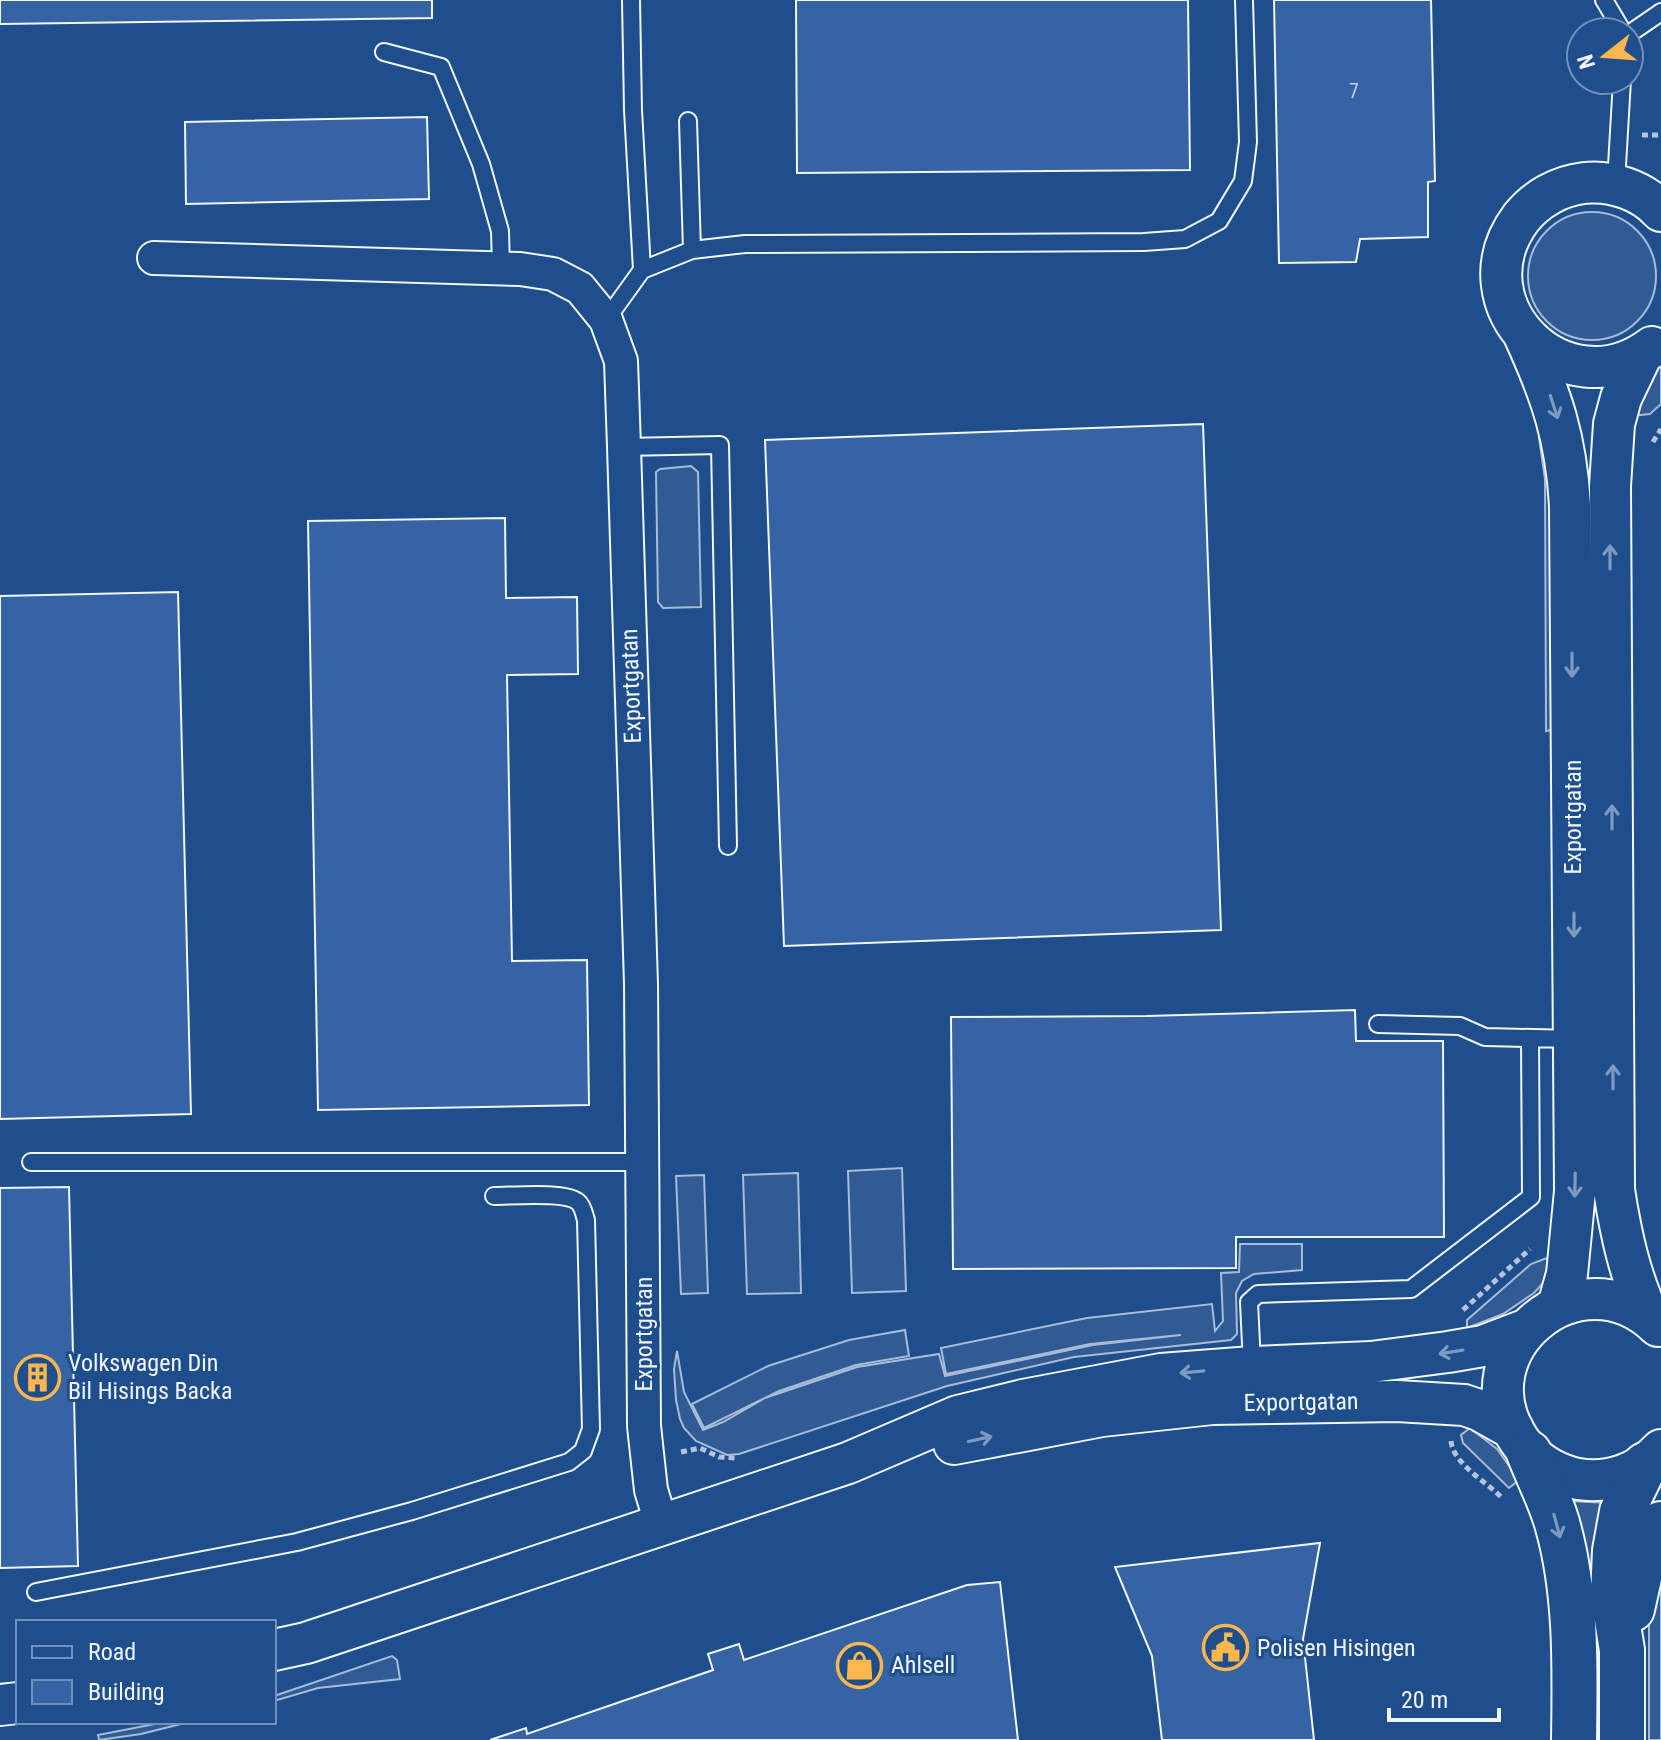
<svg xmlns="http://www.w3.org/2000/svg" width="1661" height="1740" viewBox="0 0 1661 1740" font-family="'Roboto Condensed',sans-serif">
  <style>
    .built { fill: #305b95; stroke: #a8bbd7; stroke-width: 2 }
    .building { fill: #3563a3; stroke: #f2f6ff; stroke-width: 2 }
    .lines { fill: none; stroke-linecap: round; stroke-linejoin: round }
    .service-casing { stroke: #f2f6ff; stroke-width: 20 }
    .minor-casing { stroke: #f2f6ff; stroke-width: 36 }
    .tertiary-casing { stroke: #f2f6ff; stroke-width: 44 }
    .motorway-casing { stroke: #f2f6ff; stroke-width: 48 }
    .path { stroke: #b3c4dc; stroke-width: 5; stroke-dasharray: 6 4; stroke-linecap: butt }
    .service { stroke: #1f4e8c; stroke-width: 16 }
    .minor { stroke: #1f4e8c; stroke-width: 32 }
    .tertiary { stroke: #1f4e8c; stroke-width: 40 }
    .motorway { stroke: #1f4e8c; stroke-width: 44 }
    .oneway { stroke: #7e9ac0 }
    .labels { text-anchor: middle; stroke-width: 6; stroke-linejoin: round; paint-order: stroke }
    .number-label { font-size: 20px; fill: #c3d1e8 }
    .street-label { font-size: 24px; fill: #f2f6ff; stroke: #1f4e8c }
    .poi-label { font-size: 24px; fill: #f2f6ff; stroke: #1f4e8c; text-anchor: start }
  </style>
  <rect width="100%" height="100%" fill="#1f4e8c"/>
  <path class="built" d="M1528 276a64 64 0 1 1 128 0a64 64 0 1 1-128 0Z
    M 1661,364 L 1661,404 L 1650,414 L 1630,416 L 1654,369 Z
    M 1539,438 L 1545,438 L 1551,453 L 1558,729 L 1546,731 L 1545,479 Z
    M 691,466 L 698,472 L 701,607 L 663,608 L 658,602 L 656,472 L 660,469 Z
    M 902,1168 L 906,1291 L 852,1293 L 848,1171 Z
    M 798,1173 L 801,1293 L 747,1294 L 743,1175 Z
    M 704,1175 L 708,1293 L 681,1294 L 676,1176 Z
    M 1240,1244 L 1302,1244 L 1302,1270 L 1254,1274 L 1242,1281 L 1236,1293 L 1237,1334 L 1231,1340 L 1074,1357 L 947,1386 L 739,1454 L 727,1455 L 696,1441 L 684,1428 L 680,1419 L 676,1400 L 674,1369 L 677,1351 L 684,1392 L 703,1430 L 723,1422 L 765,1398 L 857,1367 L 939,1354 L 945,1376 L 1093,1345 L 1181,1335 L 1090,1344 L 946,1374 L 941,1348 L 1087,1318 L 1212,1304 L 1215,1331 L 1223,1321 L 1221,1273 L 1239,1272 Z
    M 1552,1256 L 1543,1283 L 1534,1293 L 1503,1314 L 1467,1328 L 1467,1320 L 1531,1264 Z
    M 905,1330 L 909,1356 L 856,1365 L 779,1391 L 704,1428 L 692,1404 L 768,1366 L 849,1340 Z
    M 1470,1428 L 1497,1449 L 1519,1480 L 1509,1488 L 1463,1443 L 1461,1435 Z
    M 1571,1501 L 1608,1503 L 1600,1621 L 1600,1740 L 1587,1740 Z
    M 1661,1566 L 1661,1740 L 1649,1740 L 1649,1610 Z
    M 392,1656 L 397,1660 L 400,1679 L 318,1688 L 274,1701 L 274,1696 Z
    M 165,1722 L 189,1722 L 141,1734 L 99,1740 L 98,1735 Z"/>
  <path class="building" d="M 0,0 L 432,0 L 432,18 L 0,24 Z
    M 796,0 L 1188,0 L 1190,170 L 797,173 Z
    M 1274,0 L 1431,0 L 1435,181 L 1428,182 L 1428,237 L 1360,239 L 1356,262 L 1279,263 Z
    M 427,117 L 429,199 L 186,204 L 185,122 Z
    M 1203,424 L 1221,930 L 784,946 L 765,440 Z
    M 505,518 L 506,598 L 577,597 L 578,674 L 507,675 L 512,961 L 587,960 L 589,1105 L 318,1110 L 308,521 Z
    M 178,592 L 191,1114 L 0,1119 L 0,596 Z
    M 1355,1010 L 1356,1041 L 1443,1041 L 1444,1237 L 1236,1237 L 1236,1268 L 953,1269 L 951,1017 L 1147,1016 Z
    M 69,1187 L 78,1566 L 0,1568 L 0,1188 Z
    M 1320,1543 L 1303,1639 L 1314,1740 L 1162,1740 L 1152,1656 L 1115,1567 Z
    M 1000,1582 L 1018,1740 L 490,1740 L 526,1728 L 527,1734 L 713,1670 L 708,1654 L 739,1644 L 744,1660 L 967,1585 Z"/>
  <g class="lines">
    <defs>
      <path id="service" d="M 631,0 L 633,110 L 642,270
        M 1604,0 L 1623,32
        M 1629,34 L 1661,12
        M 384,52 L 441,67 L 481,164 L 500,231 L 501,267
        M 688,121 L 692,250
        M 1616,183 L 1622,80
        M 606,320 L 642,270 L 692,250 L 745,244 L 1144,242 L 1185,239 L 1219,221 L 1243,181 L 1248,142 L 1244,0
        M 624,447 L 720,445 L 728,846
        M 1378,1024 L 1460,1026 L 1485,1037 L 1574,1039
        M 31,1162 L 644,1162
        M 1252,1365 L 1249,1302 L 1258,1294 L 1411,1289 L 1531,1197 L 1530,1039
        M 36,1592 L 297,1542 L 412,1511 L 569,1462 L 583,1451 L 591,1429 L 586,1220 C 584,1214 583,1206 578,1202 C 566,1191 512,1196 494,1196"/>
      <path id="minor" d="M 154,258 L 520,269 L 553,274 L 580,288 L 606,320 L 621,361 L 624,447 L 641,984 L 644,1426 L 651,1490 L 661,1523"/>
      <path id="tertiary" d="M 1524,335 C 1552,396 1566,438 1570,505 L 1575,1191 L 1567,1274 L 1558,1306
        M 1652,347 C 1565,412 1456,305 1521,218 C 1536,199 1559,186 1584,183 C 1611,180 1642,190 1661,211
        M 1642,354 L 1621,398 L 1614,424 L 1610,486 L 1614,1190 C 1621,1235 1630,1276 1649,1317
        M 1658,1326 C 1580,1250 1459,1350 1519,1440 C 1533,1461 1554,1474 1578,1479 C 1609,1484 1640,1473 1661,1450
        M 954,1444 L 1102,1416 L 1212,1404 L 1274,1403 L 1397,1401 L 1464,1405 L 1479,1410 L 1513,1429
        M 274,1650 L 306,1643 L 848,1463 L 958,1416 L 1023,1400 L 1161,1374 L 1252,1367 L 1371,1362 L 1448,1352 L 1483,1346 L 1525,1330
        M 0,1705 L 18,1703"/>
      <path id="motorway" d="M 1529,1453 C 1538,1476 1550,1499 1557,1523 C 1577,1592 1575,1669 1574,1740
        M 1632,1609 L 1644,1555 L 1661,1524
        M 1622,1740 L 1622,1650 L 1613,1595 L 1615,1551 L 1622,1512 L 1645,1465"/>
    </defs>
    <use href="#service" class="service-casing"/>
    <use href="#minor" class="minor-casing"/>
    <use href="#tertiary" class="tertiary-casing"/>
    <use href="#motorway" class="motorway-casing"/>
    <path class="path" d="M 1642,135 L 1661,135
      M 1653,442 L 1661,429
      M 1463,1310 L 1530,1249
      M 1451,1441 C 1453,1464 1487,1482 1502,1498
      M 681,1452 L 700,1448 L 719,1457 L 736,1458"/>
    <use href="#service" class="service"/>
    <use href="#minor" class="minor"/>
    <use href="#tertiary" class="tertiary"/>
    <use href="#motorway" class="motorway"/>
  </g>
  <defs><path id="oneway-shaft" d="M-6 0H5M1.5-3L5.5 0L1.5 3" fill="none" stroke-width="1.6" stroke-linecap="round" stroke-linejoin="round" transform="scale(2)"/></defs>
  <g class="oneway">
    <use href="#oneway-shaft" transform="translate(1554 407) rotate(72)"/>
    <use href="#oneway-shaft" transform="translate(1610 557) rotate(-90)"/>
    <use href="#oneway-shaft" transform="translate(1572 665) rotate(90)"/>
    <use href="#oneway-shaft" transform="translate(1612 817) rotate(-90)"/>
    <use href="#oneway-shaft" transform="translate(1574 925) rotate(90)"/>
    <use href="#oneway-shaft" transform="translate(1613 1077) rotate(-90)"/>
    <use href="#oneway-shaft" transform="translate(1575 1185) rotate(91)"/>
    <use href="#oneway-shaft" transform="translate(1451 1352) rotate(171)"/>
    <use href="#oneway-shaft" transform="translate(1192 1372) rotate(175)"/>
    <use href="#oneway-shaft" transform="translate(980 1439) rotate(-12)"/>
    <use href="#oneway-shaft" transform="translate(1557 1526) rotate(75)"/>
  </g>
  <defs>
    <symbol id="building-ring" viewBox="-11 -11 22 22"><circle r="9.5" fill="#1f4e8c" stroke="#ffb74d" stroke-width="1.5"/><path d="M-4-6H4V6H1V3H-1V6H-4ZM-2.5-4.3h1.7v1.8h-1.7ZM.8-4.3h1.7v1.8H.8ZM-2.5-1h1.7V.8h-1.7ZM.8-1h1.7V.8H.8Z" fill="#ffb74d"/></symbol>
    <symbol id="civic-ring" viewBox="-11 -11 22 22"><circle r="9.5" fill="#1f4e8c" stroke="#ffb74d" stroke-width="1.5"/><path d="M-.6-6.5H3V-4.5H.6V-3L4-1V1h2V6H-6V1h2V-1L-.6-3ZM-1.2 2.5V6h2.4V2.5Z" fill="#ffb74d"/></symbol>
    <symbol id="shop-ring" viewBox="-11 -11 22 22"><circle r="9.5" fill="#1f4e8c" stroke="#ffb74d" stroke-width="1.5"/><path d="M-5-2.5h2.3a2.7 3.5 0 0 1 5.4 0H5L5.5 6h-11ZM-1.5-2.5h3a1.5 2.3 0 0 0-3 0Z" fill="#ffb74d"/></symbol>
  </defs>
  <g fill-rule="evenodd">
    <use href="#building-ring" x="12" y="1352" width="51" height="51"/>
    <use href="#civic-ring" x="1200" y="1622" width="51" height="51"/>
    <use href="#shop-ring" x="834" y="1640" width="51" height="51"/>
  </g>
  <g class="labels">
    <g class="number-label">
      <text x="1354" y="98">7</text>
    </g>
    <g class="street-label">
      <text transform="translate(631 686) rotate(-92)" y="8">Exportgatan</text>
      <text transform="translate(1573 817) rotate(-90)" y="8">Exportgatan</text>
      <text transform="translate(644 1334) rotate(-90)" y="8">Exportgatan</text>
      <text transform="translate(1301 1402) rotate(-1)" y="8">Exportgatan</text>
    </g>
    <g class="poi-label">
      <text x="68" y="1371">Volkswagen Din<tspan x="68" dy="28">Bil Hisings Backa</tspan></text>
      <text x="1257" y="1656">Polisen Hisingen</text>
      <text x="891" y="1673">Ahlsell</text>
    </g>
  </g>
  <rect x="16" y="1620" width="260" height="104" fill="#1f4e8c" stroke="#7391ba" stroke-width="2"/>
  <rect x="32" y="1646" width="40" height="12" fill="#1f4e8c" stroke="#7391ba" stroke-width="2"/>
  <text x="88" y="1660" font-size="24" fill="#f2f6ff">Road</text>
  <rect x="32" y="1680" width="40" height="24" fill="#3563a3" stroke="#7391ba" stroke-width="2"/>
  <text x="88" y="1700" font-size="24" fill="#f2f6ff">Building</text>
  <g transform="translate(1605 56) rotate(253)"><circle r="38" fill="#1f4e8c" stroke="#7391ba" stroke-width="2"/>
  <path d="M0-6L14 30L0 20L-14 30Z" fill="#ffb74d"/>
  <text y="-12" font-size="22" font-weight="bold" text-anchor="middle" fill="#f2f6ff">N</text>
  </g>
  <path d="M1389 1708v12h110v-12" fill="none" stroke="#f2f6ff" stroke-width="4"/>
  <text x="1401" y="1708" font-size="24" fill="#f2f6ff" stroke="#1f4e8c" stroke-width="6" paint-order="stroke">20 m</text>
</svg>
